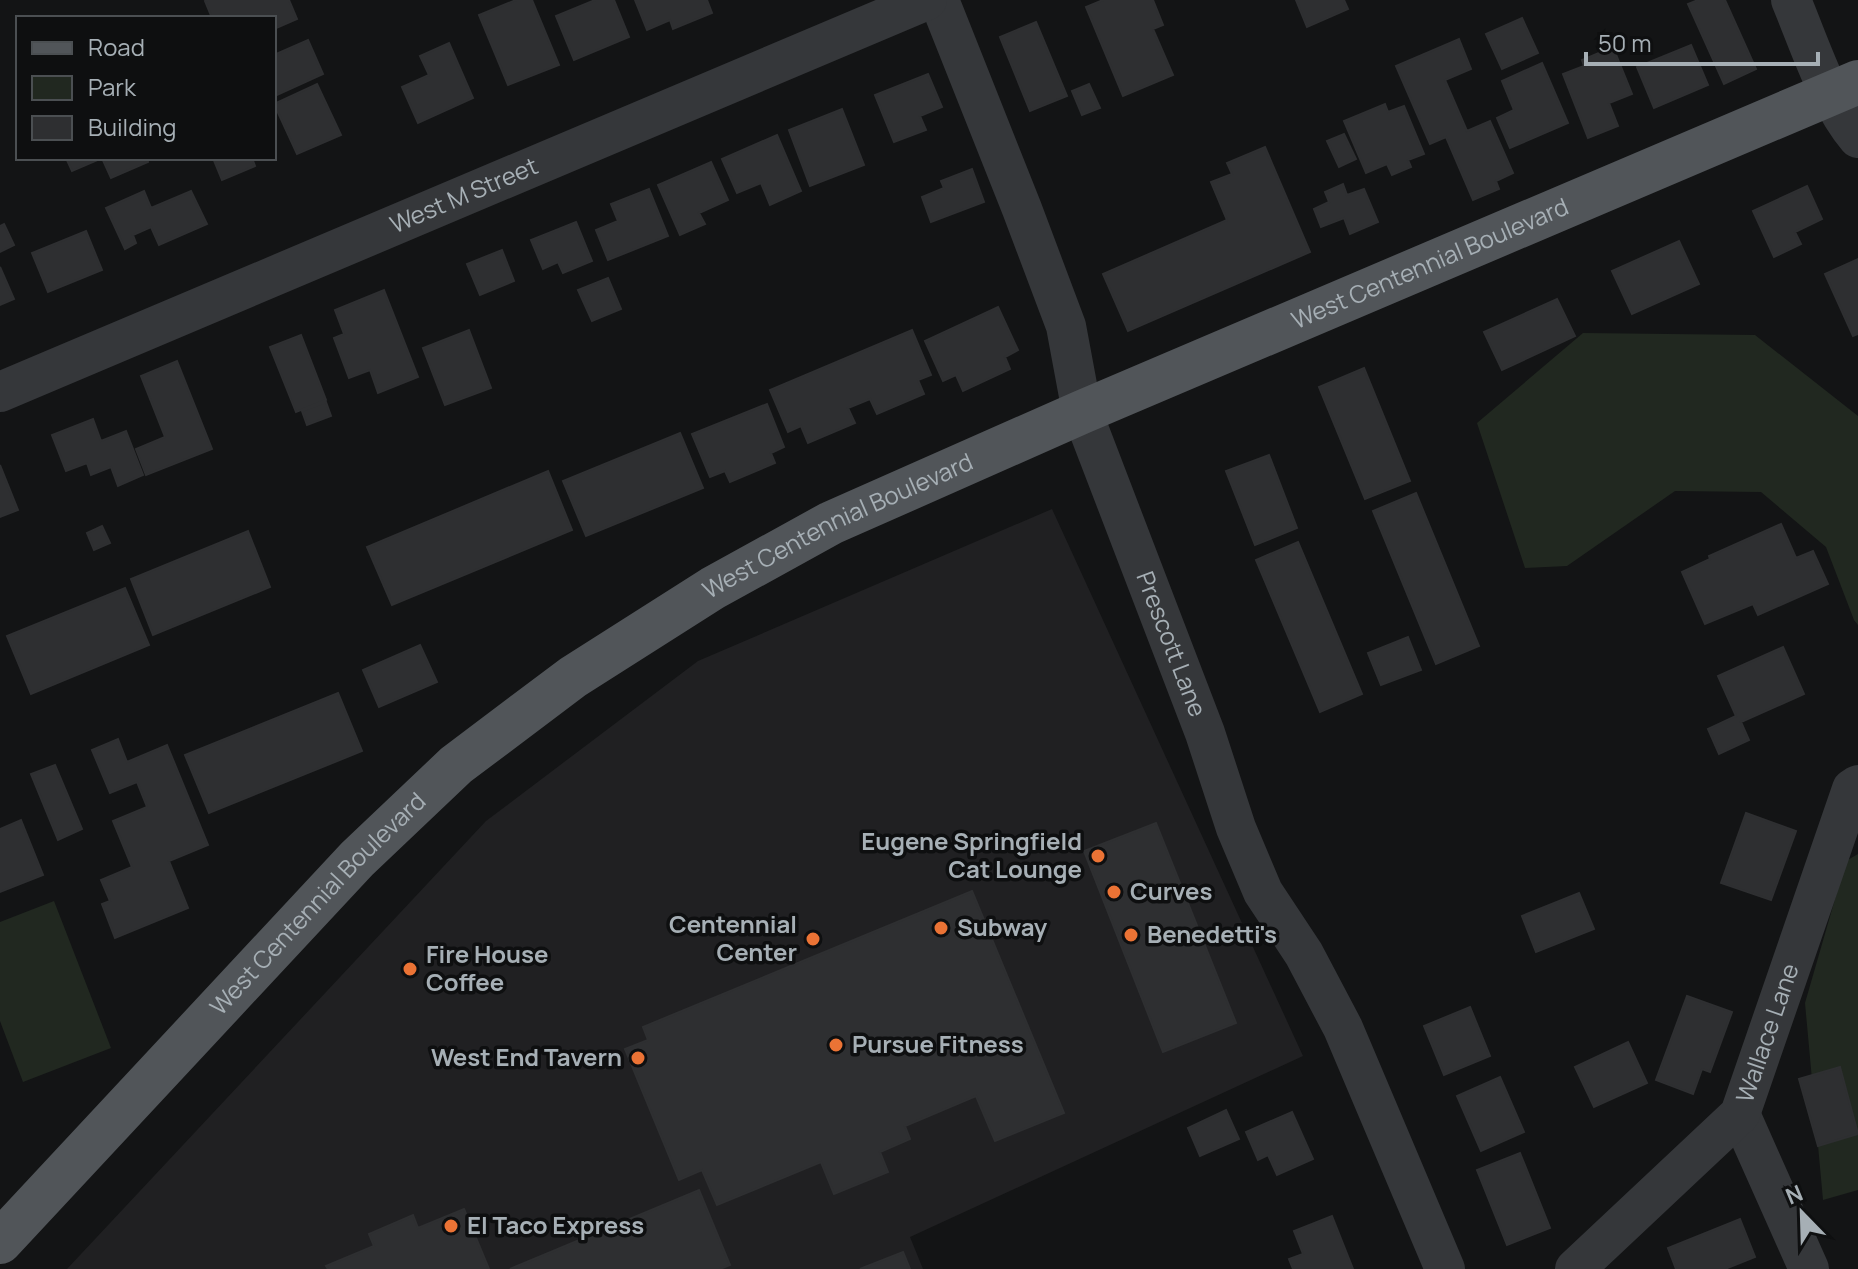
<svg xmlns="http://www.w3.org/2000/svg" width="1858" height="1269" viewBox="0 0 1858 1269" font-family="Manrope,sans-serif">
  <style>
    .built { fill: #202022 }
    .green { fill: #212820 }
    .building { fill: #2e2f31; stroke: #2e2f31; stroke-width: 2 }
    .lines { fill: none; stroke-linecap: round; stroke-linejoin: round }
    .minor { stroke: #35373a; stroke-width: 40 }
    .major { stroke: #515559; stroke-width: 44 }
    .poi-dot { fill: #eb7335; stroke: #0e0f10; stroke-width: 3 }
    .labels { text-anchor: middle; stroke-width: 7; stroke-linejoin: round; paint-order: stroke }
    .street-label { font-size: 24px; fill: #a6afb5; stroke: #0e0f10 }
    .poi-label { font-size: 24px; font-weight: bold; fill: #a6afb5; stroke: #0e0f10; text-anchor: start }
  </style>
  <rect width="100%" height="100%" fill="#131415"/>
  <path class="built" d="M 1052,509 L 1303,1056 L 910,1237 L 923,1269 L 67,1269 L 486,821 L 698,661 Z"/>
  <path class="green" d="M 1583,333 L 1755,335 L 1858,416 L 1858,625 L 1854,620 L 1826,547 L 1761,492 L 1675,491 L 1567,566 L 1525,568 L 1477,423 Z
    M 1858,854 L 1858,1190 L 1823,1200 L 1805,1003 L 1846,861 Z
    M 54,901 L 111,1048 L 23,1082 L 0,1021 L 0,922 Z"/>
  <path class="building" d="M 207,0 L 289,0 L 297,19 L 274,29 L 274,18 L 212,18 L 205,1 Z
    M 516,0 L 532,0 L 559,65 L 508,85 L 479,15 Z
    M 595,0 L 614,0 L 629,37 L 574,60 L 556,16 Z
    M 635,0 L 707,0 L 712,13 L 673,29 L 670,20 L 647,30 Z
    M 1103,0 L 1153,0 L 1163,25 L 1153,29 L 1173,75 L 1123,96 L 1086,7 Z
    M 1296,0 L 1344,0 L 1348,9 L 1307,27 Z
    M 1698,0 L 1725,0 L 1756,69 L 1724,84 L 1688,4 Z
    M 1522,18 L 1538,53 L 1502,69 L 1486,34 Z
    M 1036,22 L 1067,96 L 1030,111 L 1000,37 Z
    M 1459,39 L 1471,69 L 1445,80 L 1467,131 L 1490,121 L 1513,173 L 1496,181 L 1499,189 L 1473,200 L 1446,137 L 1430,144 L 1396,66 Z
    M 308,40 L 323,74 L 277,95 L 274,89 L 274,55 Z
    M 449,43 L 473,98 L 418,123 L 402,87 L 429,75 L 420,56 Z
    M 1691,45 L 1708,85 L 1654,108 L 1637,67 Z
    M 1613,47 L 1632,94 L 1609,103 L 1618,126 L 1588,138 L 1563,74 L 1584,66 L 1582,60 Z
    M 1542,63 L 1568,123 L 1510,148 L 1497,118 L 1514,110 L 1502,81 Z
    M 928,74 L 942,107 L 920,116 L 926,130 L 894,142 L 875,95 Z
    M 317,84 L 341,135 L 297,154 L 274,104 Z
    M 1089,84 L 1100,108 L 1082,115 L 1072,91 Z
    M 1385,104 L 1388,112 L 1404,106 L 1424,154 L 1408,160 L 1411,167 L 1392,175 L 1387,164 L 1366,173 L 1344,121 Z
    M 842,109 L 864,165 L 810,186 L 789,130 Z
    M 1344,134 L 1356,159 L 1339,167 L 1327,141 Z
    M 777,135 L 801,191 L 770,205 L 761,183 L 737,193 L 722,159 Z
    M 1265,147 L 1310,252 L 1128,331 L 1103,274 L 1227,220 L 1211,182 L 1232,174 L 1227,163 Z
    M 66,158 L 147,158 L 148,162 L 111,178 L 102,158 L 72,171 Z
    M 213,158 L 252,158 L 255,166 L 222,180 Z
    M 711,162 L 728,200 L 699,213 L 705,224 L 680,235 L 658,185 Z
    M 972,169 L 984,202 L 931,222 L 922,197 L 944,188 L 941,181 Z
    M 1343,184 L 1347,195 L 1364,189 L 1378,222 L 1350,234 L 1344,218 L 1321,227 L 1314,209 L 1329,202 L 1325,192 Z
    M 1807,186 L 1822,219 L 1795,232 L 1801,244 L 1774,257 L 1753,211 Z
    M 649,189 L 668,236 L 608,260 L 596,230 L 618,221 L 611,204 Z
    M 144,191 L 151,208 L 191,191 L 207,224 L 159,245 L 151,227 L 133,235 L 136,243 L 125,249 L 106,208 Z
    M 576,222 L 592,261 L 563,273 L 558,262 L 543,269 L 531,240 Z
    M 4,224 L 14,245 L 0,252 L 0,226 Z
    M 86,231 L 102,270 L 48,292 L 32,253 Z
    M 1679,241 L 1699,284 L 1632,314 L 1612,271 Z
    M 502,250 L 514,281 L 480,295 L 467,264 Z
    M 1858,259 L 1858,334 L 1853,336 L 1825,274 Z
    M 0,267 L 14,299 L 0,305 Z
    M 608,278 L 621,309 L 592,321 L 578,290 Z
    M 384,290 L 418,377 L 378,393 L 370,370 L 349,378 L 334,338 L 344,334 L 335,310 Z
    M 1557,299 L 1575,336 L 1502,370 L 1484,332 Z
    M 998,307 L 1018,350 L 1005,357 L 1010,369 L 963,391 L 956,375 L 943,381 L 925,341 Z
    M 469,330 L 491,388 L 445,405 L 423,348 Z
    M 912,330 L 931,375 L 918,380 L 924,394 L 877,414 L 870,399 L 848,408 L 855,423 L 808,443 L 801,426 L 788,432 L 770,390 Z
    M 301,335 L 326,400 L 296,412 L 270,347 Z
    M 177,361 L 212,449 L 146,475 L 136,449 L 165,437 L 141,376 Z
    M 1364,368 L 1410,481 L 1365,499 L 1319,387 Z
    M 326,402 L 331,416 L 307,425 L 302,411 Z
    M 767,404 L 784,447 L 771,453 L 775,463 L 730,482 L 725,471 L 710,477 L 692,434 Z
    M 93,419 L 101,441 L 126,431 L 143,475 L 118,486 L 111,467 L 91,475 L 87,463 L 66,471 L 52,435 Z
    M 680,433 L 703,488 L 586,536 L 563,481 Z
    M 1269,455 L 1297,528 L 1255,545 L 1226,471 Z
    M 0,465 L 18,510 L 0,517 Z
    M 548,471 L 572,530 L 392,605 L 367,547 Z
    M 1416,493 L 1479,646 L 1436,664 L 1373,511 Z
    M 1781,524 L 1796,558 L 1813,551 L 1828,584 L 1758,615 L 1753,604 L 1705,624 L 1682,572 L 1710,559 L 1709,556 Z
    M 102,526 L 110,543 L 94,550 L 87,533 Z
    M 248,531 L 270,587 L 153,635 L 131,579 Z
    M 1298,542 L 1362,694 L 1320,712 L 1256,560 Z
    M 125,588 L 149,645 L 31,694 L 7,636 Z
    M 1408,637 L 1421,670 L 1381,685 L 1368,653 Z
    M 420,645 L 437,682 L 379,707 L 363,670 Z
    M 1783,647 L 1804,694 L 1741,722 L 1749,740 L 1719,754 L 1708,729 L 1736,716 L 1718,676 Z
    M 338,693 L 362,751 L 209,813 L 185,755 Z
    M 118,739 L 127,762 L 167,745 L 208,845 L 169,861 L 188,908 L 115,938 L 102,904 L 110,901 L 101,880 L 132,867 L 113,821 L 147,807 L 137,782 L 110,793 L 92,750 Z
    M 55,765 L 82,829 L 58,840 L 31,774 Z
    M 1746,813 L 1796,831 L 1771,900 L 1721,883 Z
    M 21,820 L 43,875 L 0,892 L 0,829 Z
    M 1156,823 L 1236,1023 L 1163,1052 L 1084,851 Z
    M 972,891 L 1064,1113 L 995,1141 L 976,1096 L 905,1126 L 910,1139 L 880,1152 L 888,1172 L 834,1194 L 821,1162 L 717,1205 L 702,1170 L 679,1180 L 625,1049 L 648,1040 L 643,1027 Z
    M 1579,893 L 1594,929 L 1536,952 L 1522,916 Z
    M 1687,996 L 1732,1012 L 1710,1072 L 1702,1069 L 1693,1094 L 1656,1080 Z
    M 1470,1007 L 1490,1056 L 1444,1075 L 1424,1026 Z
    M 1628,1042 L 1647,1083 L 1594,1107 L 1575,1067 Z
    M 1840,1067 L 1858,1134 L 1818,1146 L 1799,1079 Z
    M 1500,1077 L 1524,1132 L 1481,1151 L 1457,1096 Z
    M 1226,1110 L 1239,1139 L 1200,1156 L 1188,1128 Z
    M 1292,1112 L 1313,1159 L 1277,1175 L 1268,1155 L 1258,1160 L 1246,1132 Z
    M 1520,1153 L 1550,1228 L 1507,1245 L 1477,1170 Z
    M 699,1190 L 730,1265 L 720,1269 L 510,1269 Z
    M 464,1209 L 489,1269 L 328,1269 L 326,1266 L 374,1246 L 369,1234 L 413,1215 L 418,1228 Z
    M 1332,1216 L 1353,1269 L 1293,1269 L 1289,1259 L 1303,1254 L 1294,1231 Z
    M 1740,1219 L 1755,1257 L 1725,1269 L 1676,1269 L 1668,1248 Z
    M 903,1252 L 910,1269 L 860,1269 Z"/>
  <g class="lines">
    <g class="minor">
      <path id="s1" d="M 939,0 L 1022,209 L 1066,326 L 1082,412 L 1205,733 L 1236,828 L 1263,892 L 1304,954 L 1343,1028 L 1445,1269"/>
      <path d="M 1791,0 C 1809,43 1828,103 1858,138"/>
      <path id="s2" d="M 0,392 L 927,0"/>
      <path d="M 1740,1114 L 1809,1269"/>
      <path id="s3" d="M 1575,1269 L 1740,1114 L 1852,789 L 1858,785"/>
    </g>
    <path class="major" id="s4" d="M 0,1242 L 357,859 L 456,765 L 573,677 L 713,588 L 831,523 L 1082,412 L 1858,82"/>
  </g>
  <g class="poi-dot">
    <circle cx="1098" cy="856" r="8"/>
    <circle cx="1114" cy="892" r="8"/>
    <circle cx="941" cy="928" r="8"/>
    <circle cx="1131" cy="935" r="8"/>
    <circle cx="813" cy="939" r="8"/>
    <circle cx="410" cy="969" r="8"/>
    <circle cx="836" cy="1045" r="8"/>
    <circle cx="638" cy="1058" r="8"/>
    <circle cx="451" cy="1226" r="8"/>
  </g>
  <g class="labels">
    <g class="street-label">
      <text dy="8" stroke="none"><textPath href="#s2" startOffset="504">West M Street</textPath></text>
      <text dy="8" stroke="none"><textPath href="#s4" startOffset="1760">West Centennial Boulevard</textPath></text>
      <text dy="8" stroke="none"><textPath href="#s4" startOffset="1112">West Centennial Boulevard</textPath></text>
      <text dy="8" stroke="none"><textPath href="#s1" startOffset="686">Prescott Lane</textPath></text>
      <text dy="8" stroke="none"><textPath href="#s4" startOffset="464">West Centennial Boulevard</textPath></text>
      <text dy="8" stroke="none"><textPath href="#s3" startOffset="312">Wallace Lane</textPath></text>
    </g>
    <g class="poi-label">
      <text x="1082" y="850" text-anchor="end">Eugene Springfield<tspan x="1082" dy="28">Cat Lounge</tspan></text>
      <text x="1130" y="900">Curves</text>
      <text x="797" y="933" text-anchor="end">Centennial<tspan x="797" dy="28">Center</tspan></text>
      <text x="957" y="936">Subway</text>
      <text x="1147" y="943">Benedetti's</text>
      <text x="426" y="963">Fire House<tspan x="426" dy="28">Coffee</tspan></text>
      <text x="852" y="1053">Pursue Fitness</text>
      <text x="622" y="1066" text-anchor="end">West End Tavern</text>
      <text x="467" y="1234">El Taco Express</text>
    </g>
  </g>
  <rect x="16" y="16" width="260" height="144" fill="#0e0f10" stroke="#4b4f52" stroke-width="2"/>
  <rect x="32" y="42" width="40" height="12" fill="#515559" stroke="#4b4f52" stroke-width="2"/>
  <text x="88" y="56" font-size="24" fill="#a6afb5">Road</text>
  <rect x="32" y="76" width="40" height="24" fill="#212820" stroke="#4b4f52" stroke-width="2"/>
  <text x="88" y="96" font-size="24" fill="#a6afb5">Park</text>
  <rect x="32" y="116" width="40" height="24" fill="#2e2f31" stroke="#4b4f52" stroke-width="2"/>
  <text x="88" y="136" font-size="24" fill="#a6afb5">Building</text>
  <g transform="translate(1802 1213) rotate(337)" stroke="#0e0f10" stroke-width="6" paint-order="stroke">
  <path d="M0-6L14 30L0 20L-14 30Z" fill="#a6afb5"/>
  <text y="-12" font-size="22" font-weight="bold" text-anchor="middle" fill="#a6afb5">N</text>
  </g>
  <path d="M1586 52v12h232v-12" fill="none" stroke="#a6afb5" stroke-width="4"/>
  <text x="1598" y="52" font-size="24" fill="#a6afb5" stroke="#0e0f10" stroke-width="6" paint-order="stroke">50 m</text>
</svg>
